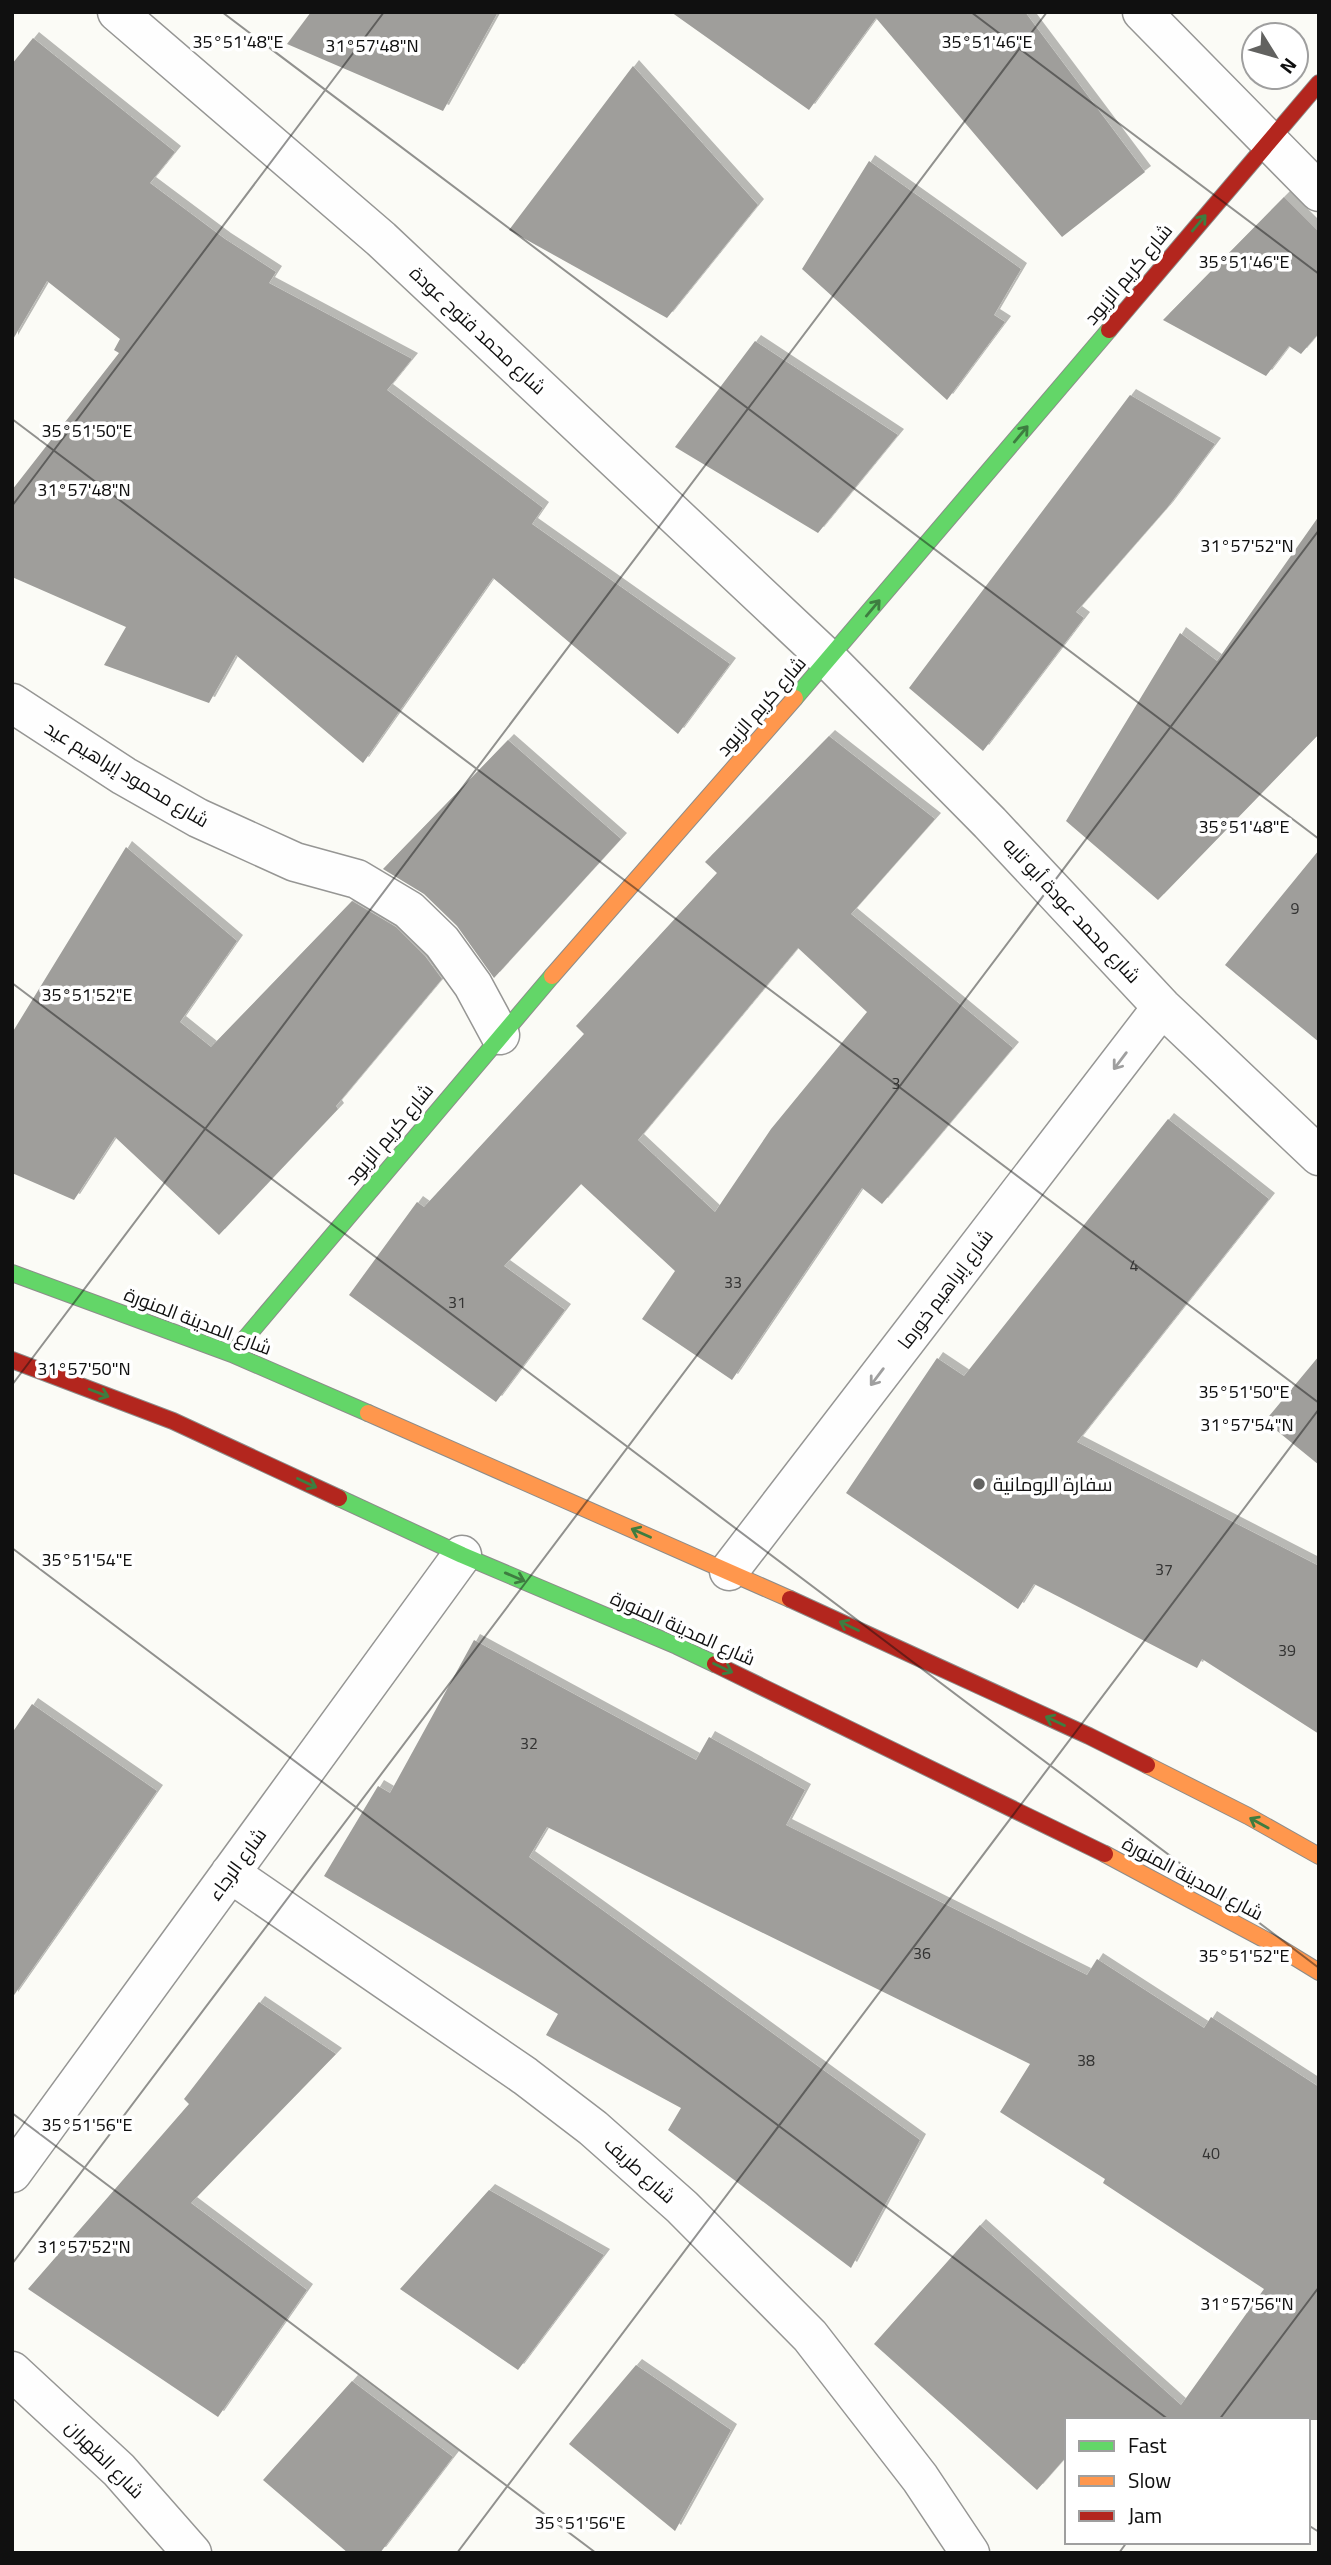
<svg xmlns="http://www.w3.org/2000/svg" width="1331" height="2565" viewBox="0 0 1331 2565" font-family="Georgia,Cairo,serif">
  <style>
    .building { fill: #9f9e9b; fill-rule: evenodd; filter: url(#shadow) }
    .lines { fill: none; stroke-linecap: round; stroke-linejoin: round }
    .street-casing { stroke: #969694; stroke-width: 41 }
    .fast-casing { stroke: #8c8c8a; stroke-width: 18 }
    .slow-casing { stroke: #8c8c8a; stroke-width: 18 }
    .jam-casing { stroke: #8c8c8a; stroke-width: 18 }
    .street { stroke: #fefefe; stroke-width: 38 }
    .fast { stroke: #63d668; stroke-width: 16 }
    .slow { stroke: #ff974d; stroke-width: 16 }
    .jam { stroke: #b3261e; stroke-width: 16 }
    .oneway { stroke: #3e7d40 }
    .oneway2 { stroke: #9f9f9f }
    .ticks { fill: none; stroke: #101010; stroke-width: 2; stroke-opacity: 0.45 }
    .poi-dot { fill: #626260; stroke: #fff; stroke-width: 2.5 }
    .labels { text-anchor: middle; stroke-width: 7; stroke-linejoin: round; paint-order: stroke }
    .number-label { font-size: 16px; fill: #343433 }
    .street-label { font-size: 19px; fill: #101010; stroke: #fff }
    .poi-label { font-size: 19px; fill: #101010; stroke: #fff; text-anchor: start }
    .ticks-label { font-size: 18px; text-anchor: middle; fill: #101010; stroke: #fff; stroke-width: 7; stroke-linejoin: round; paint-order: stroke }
  </style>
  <defs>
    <filter id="shadow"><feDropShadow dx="6" dy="-6" stdDeviation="0" flood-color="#0004"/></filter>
  </defs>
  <rect width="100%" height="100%" fill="#fbfbf6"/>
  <path class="building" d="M 311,12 L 498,12 L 443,111 L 287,44 Z
    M 671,12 L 1025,12 L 1145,172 L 1062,237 L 876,18 L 809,110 Z
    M 33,38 L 175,152 L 150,183 L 225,239 L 276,272 L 269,283 L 412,359 L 387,390 L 543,508 L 532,524 L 730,664 L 678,734 L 493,578 L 363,763 L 236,655 L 209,703 L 104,665 L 126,627 L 12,577 L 12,490 L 119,353 L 114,350 L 120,339 L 47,281 L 12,341 L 12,64 Z
    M 633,66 L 758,205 L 667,318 L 509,230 Z
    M 869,161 L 1021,269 L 994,315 L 1005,322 L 947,400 L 802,269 Z
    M 1284,197 L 1319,232 L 1319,333 L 1301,354 L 1289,346 L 1266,376 L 1163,320 Z
    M 755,341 L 898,435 L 818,533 L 675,447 Z
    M 1130,395 L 1215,444 L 1167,508 L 1076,612 L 1084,618 L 983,751 L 909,688 Z
    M 1319,516 L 1319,734 L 1158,900 L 1066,821 L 1180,633 L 1217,661 Z
    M 829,736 L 935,819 L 851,914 L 1013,1048 L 882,1204 L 862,1188 L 732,1380 L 642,1319 L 675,1271 L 581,1184 L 504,1266 L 565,1310 L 496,1402 L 349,1295 L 417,1202 L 424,1207 L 584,1034 L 576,1026 L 717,873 L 705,862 ZM 798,948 L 867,1012 L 771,1129 L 715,1212 L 638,1140 Z
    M 508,740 L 621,839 L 494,978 L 457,926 L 424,894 L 383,869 Z
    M 126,847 L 237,941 L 180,1022 L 211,1047 L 352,901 L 396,927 L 425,956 L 442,979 L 336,1106 L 338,1109 L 219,1235 L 115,1137 L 74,1200 L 12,1173 L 12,1033 Z
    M 1319,850 L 1319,1042 L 1225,965 Z
    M 1168,1119 L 1269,1199 L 1077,1442 L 1319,1566 L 1319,1734 L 1202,1659 L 1197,1668 L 1034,1584 L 1018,1609 L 846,1493 L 937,1358 L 964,1376 Z
    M 1319,1356 L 1319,1465 L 1265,1421 Z
    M 474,1640 L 696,1760 L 709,1737 L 805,1790 L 786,1825 L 1087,1975 L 1097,1959 L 1204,2028 L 1211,2017 L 1319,2087 L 1319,2420 L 1067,2420 L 1067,2456 L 1037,2490 L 874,2344 L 980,2225 L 1181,2405 L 1264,2289 L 1103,2183 L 1105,2179 L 1000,2112 L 1030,2064 L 547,1827 L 529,1857 L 920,2140 L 851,2268 L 668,2130 L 681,2108 L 546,2035 L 558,2014 L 324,1876 L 378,1786 L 390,1793 Z
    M 32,1704 L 157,1791 L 12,1998 L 12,1733 Z
    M 259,2002 L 336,2054 L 191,2203 L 307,2290 L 218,2417 L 28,2289 L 189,2104 L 184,2099 Z
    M 489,2190 L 604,2255 L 518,2370 L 400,2289 Z
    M 636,2365 L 731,2430 L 675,2531 L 569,2444 Z
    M 352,2381 L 453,2457 L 380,2553 L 348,2553 L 263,2480 Z"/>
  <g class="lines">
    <defs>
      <path id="street" d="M 117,12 L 381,239 L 829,660 L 990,823 L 1162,1007 L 1319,1156
        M 1142,12 L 1319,192
        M 12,703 L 124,776 L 198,818 L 295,862 L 357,879 L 409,910 L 442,942 L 473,985 L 500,1035
        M 729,1571 L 1162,1007
        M 230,1873 L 525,2076 L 593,2128 L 682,2207 L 810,2336 L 920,2478 L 970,2553
        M 12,2173 L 462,1555
        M 12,2371 L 119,2470 L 192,2553"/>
      <path id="fast" d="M 795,698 L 1109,330
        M 12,1273 L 232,1354 L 368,1413
        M 232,1354 L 552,976
        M 339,1498 L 462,1555 L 677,1646 L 715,1664"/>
      <path id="slow" d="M 552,976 L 795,698
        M 368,1413 L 790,1599
        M 1147,1765 L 1248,1816 L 1319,1856
        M 1105,1854 L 1275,1945 L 1319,1972"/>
      <path id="jam" d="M 1109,330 L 1319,83
        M 12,1360 L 173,1421 L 339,1498
        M 790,1599 L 1089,1736 L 1147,1765
        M 715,1664 L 1105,1854"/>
    </defs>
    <use href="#street" class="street-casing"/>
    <use href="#fast" class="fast-casing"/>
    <use href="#slow" class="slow-casing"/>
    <use href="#jam" class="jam-casing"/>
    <use href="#street" class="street"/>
    <use href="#fast" class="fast"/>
    <use href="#slow" class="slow"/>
    <use href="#jam" class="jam"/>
  </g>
  <defs><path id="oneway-shaft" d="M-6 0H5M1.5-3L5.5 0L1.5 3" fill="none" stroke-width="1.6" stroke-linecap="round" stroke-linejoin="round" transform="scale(1.75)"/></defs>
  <g class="oneway">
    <use href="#oneway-shaft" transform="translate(1199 223) rotate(-50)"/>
    <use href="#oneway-shaft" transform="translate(1021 434) rotate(-50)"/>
    <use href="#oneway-shaft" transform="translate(873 608) rotate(-50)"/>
    <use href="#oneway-shaft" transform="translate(99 1393) rotate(21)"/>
    <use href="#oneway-shaft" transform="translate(307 1483) rotate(25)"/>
    <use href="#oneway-shaft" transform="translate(641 1533) rotate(-156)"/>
    <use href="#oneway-shaft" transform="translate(515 1577) rotate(23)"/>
    <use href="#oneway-shaft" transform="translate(849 1626) rotate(-155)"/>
    <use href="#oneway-shaft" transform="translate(723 1668) rotate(25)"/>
    <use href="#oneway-shaft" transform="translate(1055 1721) rotate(-155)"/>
    <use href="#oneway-shaft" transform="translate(1259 1823) rotate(-151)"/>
  </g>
  <g class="oneway2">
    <use href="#oneway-shaft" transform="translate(1120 1061) rotate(127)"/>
    <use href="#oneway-shaft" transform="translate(877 1377) rotate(127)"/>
  </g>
  <path class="ticks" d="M 222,12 L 1319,839M 971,12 L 1319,274M 12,419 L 1319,1403M 12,506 L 384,12M 12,983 L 1319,1968M 12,1385 L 1047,12M 12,1548 L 1169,2420M 12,2113 L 596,2553M 12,2264 L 1319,530M 1219,2420 L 1319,2287M 1308,2525 L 1319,2532M 457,2553 L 1319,1409M 1119,2553 L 1127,2542"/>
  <circle class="poi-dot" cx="979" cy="1484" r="7"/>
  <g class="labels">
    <g class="number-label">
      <text x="1295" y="914">9</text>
      <text x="896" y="1089">3</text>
      <text x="1134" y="1271">4</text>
      <text x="733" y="1288">33</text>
      <text x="457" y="1308">31</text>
      <text x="1164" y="1575">37</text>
      <text x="1287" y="1656">39</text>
      <text x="529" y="1749">32</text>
      <text x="922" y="1959">36</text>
      <text x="1086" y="2066">38</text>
      <text x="1211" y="2159">40</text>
    </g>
    <g class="street-label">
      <text transform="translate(1128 274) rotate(-50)" y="7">شارع كريم الزيود</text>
      <text transform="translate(478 330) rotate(43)" y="7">شارع محمد فتوح عودة</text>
      <text transform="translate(761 706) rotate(-49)" y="7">شارع كريم الزيود</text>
      <text transform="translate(127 774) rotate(31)" y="7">شارع محمود إبراهيم عيد</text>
      <text transform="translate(1072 910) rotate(47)" y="7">شارع محمد عودة أبو تايه</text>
      <text transform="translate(389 1134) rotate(-50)" y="7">شارع كريم الزيود</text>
      <text transform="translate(945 1289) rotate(-53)" y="7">شارع إبراهيم خورما</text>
      <text transform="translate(198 1321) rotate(21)" y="7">شارع المدينة المنورة</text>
      <text transform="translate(683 1628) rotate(24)" y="7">شارع المدينة المنورة</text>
      <text transform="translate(237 1864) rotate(-54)" y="7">شارع الرجاء</text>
      <text transform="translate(1193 1878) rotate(28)" y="7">شارع المدينة المنورة</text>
      <text transform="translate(640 2170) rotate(42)" y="7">شارع طريف</text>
      <text transform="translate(105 2459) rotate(45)" y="7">شارع الظهران</text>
    </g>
    <g class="poi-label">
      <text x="993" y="1491">سفارة الرومانية</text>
    </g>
  </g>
  <g class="ticks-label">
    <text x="987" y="48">35°51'46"E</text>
    <text x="238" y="48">35°51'48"E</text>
    <text x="372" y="52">31°57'48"N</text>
    <text x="1244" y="268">35°51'46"E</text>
    <text x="87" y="437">35°51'50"E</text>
    <text x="84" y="496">31°57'48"N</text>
    <text x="1247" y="552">31°57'52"N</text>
    <text x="1244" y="833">35°51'48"E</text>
    <text x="87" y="1001">35°51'52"E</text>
    <text x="84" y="1375">31°57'50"N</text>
    <text x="1244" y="1398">35°51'50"E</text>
    <text x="1247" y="1431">31°57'54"N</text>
    <text x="87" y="1566">35°51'54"E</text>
    <text x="1244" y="1962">35°51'52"E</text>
    <text x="87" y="2131">35°51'56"E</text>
    <text x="84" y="2253">31°57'52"N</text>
    <text x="1247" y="2310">31°57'56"N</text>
    <text x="580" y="2529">35°51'56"E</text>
  </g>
  <rect width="1331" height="2565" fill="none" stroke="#101010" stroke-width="28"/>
  <rect x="1065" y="2418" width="245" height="126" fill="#ffffff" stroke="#9f9f9f" stroke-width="2"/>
  <rect x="1079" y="2441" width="35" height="10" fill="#63d668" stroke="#9f9f9f" stroke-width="2"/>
  <text x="1128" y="2453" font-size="21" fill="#101010">Fast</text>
  <rect x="1079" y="2476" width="35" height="10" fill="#ff974d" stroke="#9f9f9f" stroke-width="2"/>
  <text x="1128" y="2488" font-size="21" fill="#101010">Slow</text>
  <rect x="1079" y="2511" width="35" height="10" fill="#b3261e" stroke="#9f9f9f" stroke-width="2"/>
  <text x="1128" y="2523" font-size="21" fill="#101010">Jam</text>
  <g transform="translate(1275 56) rotate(127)"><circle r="33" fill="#ffffff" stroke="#9f9f9f" stroke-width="2"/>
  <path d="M0-5L12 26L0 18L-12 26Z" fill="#626260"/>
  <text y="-10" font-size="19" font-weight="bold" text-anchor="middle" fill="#101010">N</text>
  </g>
</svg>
